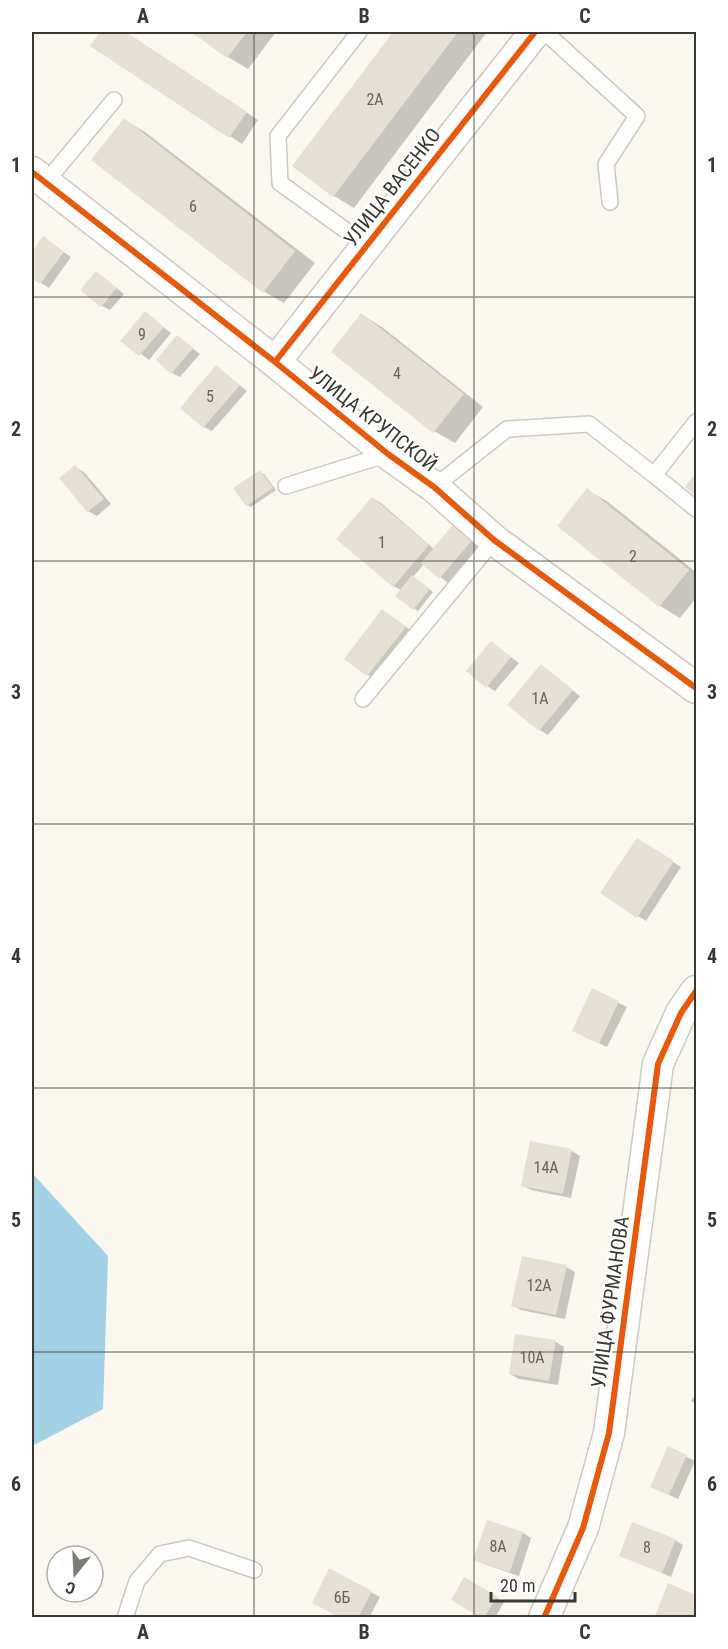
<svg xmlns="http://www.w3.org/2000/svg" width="728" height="1649" viewBox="0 0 728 1649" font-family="'Roboto Condensed',sans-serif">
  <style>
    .water { fill: #a2d0e5 }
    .shadow { fill: #0003 }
    .building { fill: #e5e0d1 }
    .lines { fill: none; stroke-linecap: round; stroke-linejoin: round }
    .service-casing { stroke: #cccac4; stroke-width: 18 }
    .minor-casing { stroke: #cccac4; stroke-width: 33 }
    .service { stroke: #fefefd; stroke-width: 15 }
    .minor { stroke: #fefefd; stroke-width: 30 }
    .cycleway-casing { stroke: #fff; stroke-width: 10 }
    .cycleway { stroke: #e8590c; stroke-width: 6 }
    .grid { fill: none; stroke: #3a3832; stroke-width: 1.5; stroke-opacity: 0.55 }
    .labels { text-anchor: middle; stroke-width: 4.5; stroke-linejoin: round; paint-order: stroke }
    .number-label { font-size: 16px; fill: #66635a }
    .street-label { font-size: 20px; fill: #3a3832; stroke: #fff }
    .neatline { fill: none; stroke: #3a3832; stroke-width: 2 }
    .grid-label { font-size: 20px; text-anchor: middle; font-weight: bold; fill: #3a3832 }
  </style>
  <rect width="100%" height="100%" fill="#faf7ef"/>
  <path class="water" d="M 32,1173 L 108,1256 L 103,1409 L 32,1446 Z"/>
  <path class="shadow" d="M 102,32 L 125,32 L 258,120 L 242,144 L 92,46 Z
    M 193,32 L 276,32 L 248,69 L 228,57 Z
    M 395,32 L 487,32 L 354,208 L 334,196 L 294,166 Z
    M 124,120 L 145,132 L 315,263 L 284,303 L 263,291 Z
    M 43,238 L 71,257 L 49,288 L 32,277 L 32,255 Z
    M 97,273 L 124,294 L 110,310 L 102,306 Z
    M 145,313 L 171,333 L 149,360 L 123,340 Z
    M 362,315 L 382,327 L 483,407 L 455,443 L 434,431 Z
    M 178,337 L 200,354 L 180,377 L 172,373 Z
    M 217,367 L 247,391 L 212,431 L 204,427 Z
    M 75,467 L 84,472 L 111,504 L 97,516 L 88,511 L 61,478 Z
    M 260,472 L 264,474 L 276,490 L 251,507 L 247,505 Z
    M 587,490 L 608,502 L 696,572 L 696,598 L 680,618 L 660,606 L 559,526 Z
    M 373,498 L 381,503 L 434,549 L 455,524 L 482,544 L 448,583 L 424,564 L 413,577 L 433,592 L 418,611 L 397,595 L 401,590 L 393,586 Z
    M 391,616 L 413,632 L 376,680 L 368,675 Z
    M 492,643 L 519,663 L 495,691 L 487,686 Z
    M 542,666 L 580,696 L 548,735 L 540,730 Z
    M 645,844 L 681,867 L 646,921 L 602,893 Z
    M 593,990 L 627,1007 L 607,1047 L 582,1035 Z
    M 572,1151 L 580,1156 L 571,1198 L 531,1190 L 522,1185 Z
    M 566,1267 L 575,1272 L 565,1319 L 521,1310 L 512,1305 Z
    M 556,1342 L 564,1347 L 558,1385 L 519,1379 L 510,1374 Z
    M 696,1394 L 696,1404 L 691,1401 Z
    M 669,1448 L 695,1461 L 678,1499 L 660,1491 Z
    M 523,1533 L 531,1538 L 519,1576 L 484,1564 L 475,1560 Z
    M 675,1540 L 683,1545 L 671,1577 L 621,1555 Z
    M 330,1570 L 380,1597 L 369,1618 L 343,1618 Z
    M 465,1579 L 504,1602 L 495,1618 L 484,1618 Z"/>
  <path class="building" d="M 100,32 L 126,32 L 247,112 L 229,138 L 90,46 Z
    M 191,32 L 247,32 L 227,58 Z
    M 393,32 L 458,32 L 333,197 L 292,166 Z
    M 124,118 L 295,251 L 263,293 L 91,160 Z
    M 43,236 L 64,252 L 40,284 L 32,279 L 32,252 Z
    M 96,271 L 117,288 L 101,307 L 80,290 Z
    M 145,311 L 164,327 L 139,356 L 120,341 Z
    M 361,313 L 464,394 L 433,433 L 331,352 Z
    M 177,335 L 193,348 L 171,374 L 156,360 Z
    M 216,365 L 240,385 L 203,428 L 180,408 Z
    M 75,465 L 104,499 L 87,512 L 59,478 Z
    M 260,470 L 273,488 L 246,506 L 233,488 Z
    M 696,472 L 696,496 L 685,487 Z
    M 587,488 L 689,570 L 659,607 L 557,526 Z
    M 372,497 L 429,545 L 393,587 L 336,539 Z
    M 455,522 L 474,538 L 439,579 L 421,563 Z
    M 412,575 L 430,589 L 413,610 L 395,596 Z
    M 382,609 L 406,627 L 367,676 L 344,659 Z
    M 491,641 L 511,657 L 486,688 L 466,671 Z
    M 541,664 L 573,690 L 539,731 L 507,705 Z
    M 637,838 L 674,861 L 637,918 L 600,893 Z
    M 592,988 L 619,1001 L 599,1044 L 572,1031 Z
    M 530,1141 L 572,1149 L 563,1194 L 521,1186 Z
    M 522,1256 L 567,1265 L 556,1315 L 511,1306 Z
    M 515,1334 L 556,1340 L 549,1381 L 509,1374 Z
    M 668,1446 L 687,1455 L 669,1495 L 650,1487 Z
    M 487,1520 L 523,1532 L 510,1572 L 473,1560 Z
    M 632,1522 L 676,1539 L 662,1573 L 619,1556 Z
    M 329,1568 L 372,1591 L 358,1618 L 341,1618 L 312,1603 Z
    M 464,1577 L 497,1596 L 484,1618 L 481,1618 L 451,1600 Z
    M 668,1583 L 696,1595 L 696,1618 L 654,1618 Z"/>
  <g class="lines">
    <defs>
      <path id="service" d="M 359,32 L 278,136 L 280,183 L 366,245
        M 545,32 L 637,116 L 606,164 L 610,202
        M 45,183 L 114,100
        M 696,422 L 654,475 L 696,509
        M 286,486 L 388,454
        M 434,487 L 507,429 L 589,424 L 654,475
        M 363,699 L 494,540
        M 125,1618 L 137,1581 L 160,1554 L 189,1548 L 254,1570"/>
      <path id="minor" d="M 32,172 L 275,362 L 388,454 L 434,487 L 494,540 L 696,688
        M 275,362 L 535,32
        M 544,1618 L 583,1528 L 609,1433 L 658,1064 L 681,1013 L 696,991"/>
    </defs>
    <use href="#service" class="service-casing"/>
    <use href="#minor" class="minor-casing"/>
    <use href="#service" class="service"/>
    <use href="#minor" class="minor"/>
    <defs>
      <path id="cycleway" d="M 32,172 L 275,362 L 388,454 L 434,487 L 494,540 L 696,688
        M 275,362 L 535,32
        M 544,1618 L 583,1528 L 609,1433 L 658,1064 L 681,1013 L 696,991"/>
    </defs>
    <use href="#cycleway" class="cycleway-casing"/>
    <use href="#cycleway" class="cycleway"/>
  </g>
  <path class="grid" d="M 254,32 L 254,1618M 474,32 L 474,1618M 32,297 L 696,297M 32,561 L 696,561M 32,824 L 696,824M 32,1088 L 696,1088M 32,1352 L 696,1352"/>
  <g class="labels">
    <g class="number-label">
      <text x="375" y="105">2А</text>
      <text x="193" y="212">6</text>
      <text x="142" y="340">9</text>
      <text x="397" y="379">4</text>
      <text x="210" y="402">5</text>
      <text x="382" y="548">1</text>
      <text x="633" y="562">2</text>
      <text x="540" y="704">1А</text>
      <text x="546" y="1173">14А</text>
      <text x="539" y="1291">12А</text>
      <text x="532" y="1363">10А</text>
      <text x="498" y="1552">8А</text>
      <text x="647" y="1553">8</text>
      <text x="342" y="1603">6Б</text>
    </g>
    <g class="street-label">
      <text transform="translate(392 187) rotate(-52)" y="7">УЛИЦА ВАСЕНКО</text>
      <text transform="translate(373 419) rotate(38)" y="7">УЛИЦА КРУПСКОЙ</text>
      <text transform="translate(610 1302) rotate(-82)" y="7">УЛИЦА ФУРМАНОВА</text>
    </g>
  </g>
  <rect width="728" height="1649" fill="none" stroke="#ffffff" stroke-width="66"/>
  <g transform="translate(75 1574) rotate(198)"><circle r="28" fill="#ffffff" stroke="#b0afad" stroke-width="1.5"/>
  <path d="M0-4.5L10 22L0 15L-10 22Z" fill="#7d7b74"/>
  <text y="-9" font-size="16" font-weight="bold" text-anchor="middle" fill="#3a3832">С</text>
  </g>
  <path d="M491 1592v9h84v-9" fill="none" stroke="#3a3832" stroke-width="3"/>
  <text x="500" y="1592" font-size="18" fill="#3a3832" stroke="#ffffff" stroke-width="4.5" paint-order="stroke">20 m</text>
  <rect x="33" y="33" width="662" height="1583" class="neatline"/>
  <g class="grid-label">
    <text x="143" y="23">A</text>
    <text x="364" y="23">B</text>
    <text x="585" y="23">C</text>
    <text x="16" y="172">1</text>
    <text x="712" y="172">1</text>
    <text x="16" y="436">2</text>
    <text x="712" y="436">2</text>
    <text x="16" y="699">3</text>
    <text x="712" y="699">3</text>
    <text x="16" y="963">4</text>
    <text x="712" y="963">4</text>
    <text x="16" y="1227">5</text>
    <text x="712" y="1227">5</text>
    <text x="16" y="1491">6</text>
    <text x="712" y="1491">6</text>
    <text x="143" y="1639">A</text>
    <text x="364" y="1639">B</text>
    <text x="585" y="1639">C</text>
  </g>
</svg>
